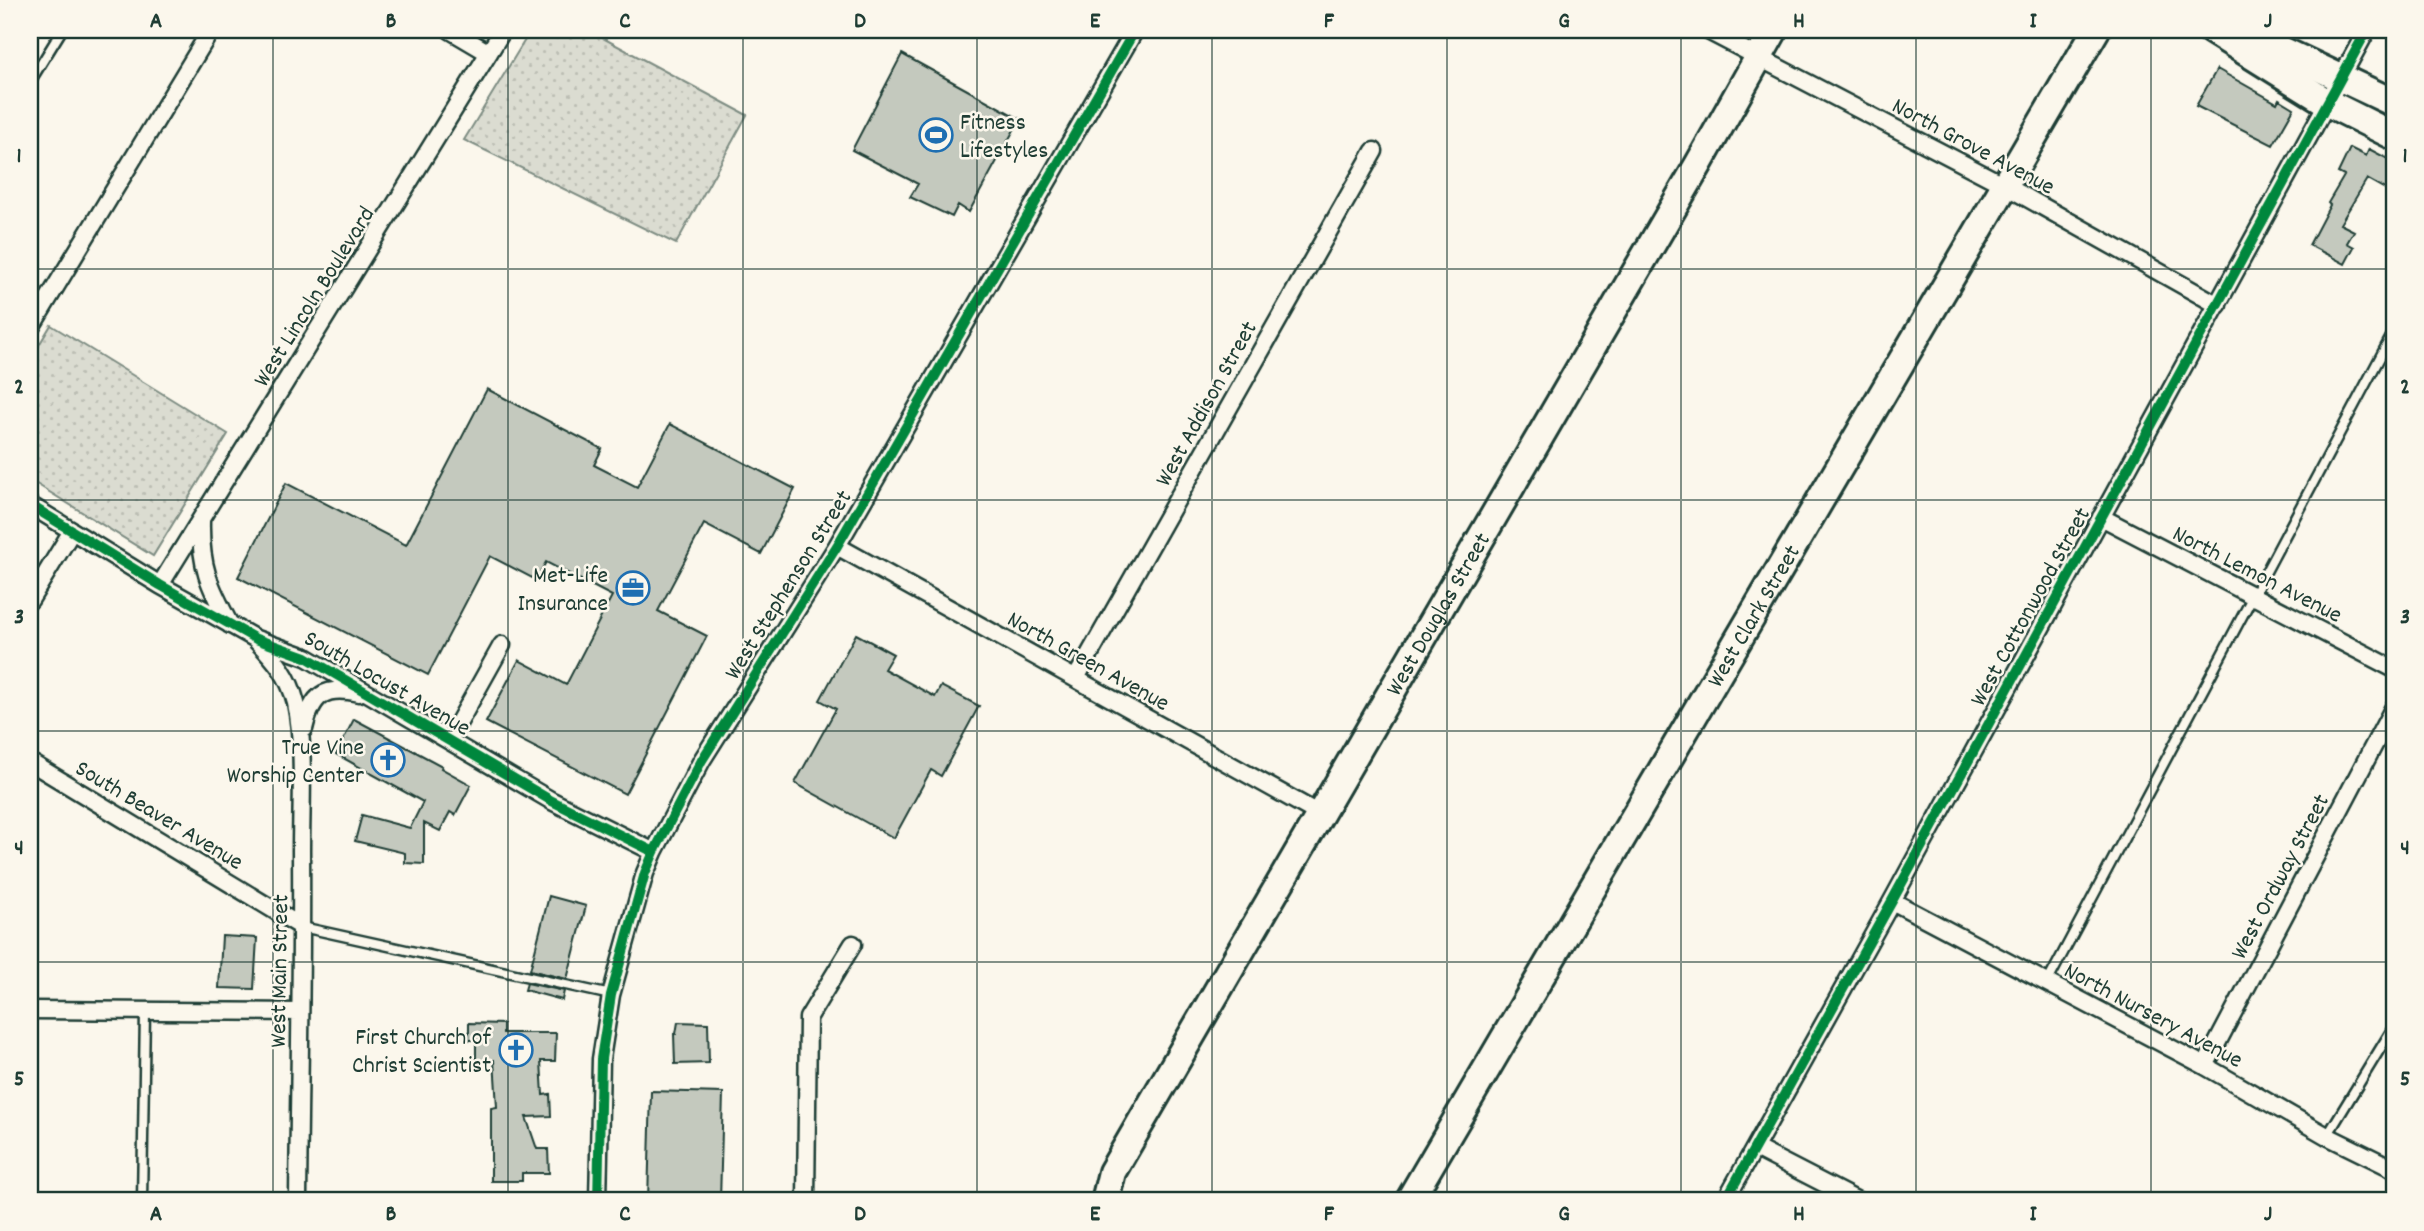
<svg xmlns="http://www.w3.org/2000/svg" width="2424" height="1231" viewBox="0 0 2424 1231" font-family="Dekko,sans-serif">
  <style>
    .grass { fill: url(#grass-dots); stroke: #7d8c82; stroke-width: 2 }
    .building { fill: #c4c9be; stroke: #1f3d34; stroke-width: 2 }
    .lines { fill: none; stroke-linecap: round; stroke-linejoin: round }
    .service-casing { stroke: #1f3d34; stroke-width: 13 }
    .minor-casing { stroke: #1f3d34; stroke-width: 21 }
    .primary-casing { stroke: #1f3d34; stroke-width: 32 }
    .service { stroke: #fbf7ec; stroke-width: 8 }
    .minor { stroke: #fbf7ec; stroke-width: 16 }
    .primary { stroke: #fbf7ec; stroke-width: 26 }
    .cycleway-casing { stroke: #fbf7ec; stroke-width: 15 }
    .cycleway { stroke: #00873e; stroke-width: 10 }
    .grid { fill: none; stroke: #1f3d34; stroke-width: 2; stroke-opacity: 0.55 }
    .labels { text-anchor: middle; stroke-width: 5; stroke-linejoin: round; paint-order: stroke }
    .poi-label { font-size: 24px; fill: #1f3d34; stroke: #fbf7ec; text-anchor: end }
    .street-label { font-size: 24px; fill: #1f3d34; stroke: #fbf7ec }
    .neatline { fill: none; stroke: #1f3d34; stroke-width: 2.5 }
    .grid-label { font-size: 23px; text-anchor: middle; font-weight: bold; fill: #1f3d34 }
  </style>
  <defs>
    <pattern id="grass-dots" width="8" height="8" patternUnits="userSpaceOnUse" patternTransform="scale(1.75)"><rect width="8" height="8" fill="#dbdcd1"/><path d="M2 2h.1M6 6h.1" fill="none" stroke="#bcbeb4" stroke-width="1.8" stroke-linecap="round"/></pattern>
  </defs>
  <rect width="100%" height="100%" fill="#fbf7ec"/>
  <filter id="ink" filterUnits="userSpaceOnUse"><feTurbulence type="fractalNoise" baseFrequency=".0143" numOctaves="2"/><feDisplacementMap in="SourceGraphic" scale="14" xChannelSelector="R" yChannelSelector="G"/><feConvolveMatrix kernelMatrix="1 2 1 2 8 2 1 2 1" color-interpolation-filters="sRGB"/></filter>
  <g filter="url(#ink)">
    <path class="grass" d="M 531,30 L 588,30 L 747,115 L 676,244 L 464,140 Z
      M 51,325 L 228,434 L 153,556 L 30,480 L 30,360 Z"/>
    <path class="building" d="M 902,54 L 1020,119 L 969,212 L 958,205 L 952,217 L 910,197 L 918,184 L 852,150 Z
      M 2217,69 L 2277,103 L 2279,99 L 2294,108 L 2273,145 L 2196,106 Z
      M 2350,148 L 2366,156 L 2369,149 L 2394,162 L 2394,194 L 2367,179 L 2340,224 L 2354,231 L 2347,243 L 2354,247 L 2345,264 L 2309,245 L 2330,205 L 2328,203 L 2344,176 L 2338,173 Z
      M 487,389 L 602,449 L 594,465 L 637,487 L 670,424 L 795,489 L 761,554 L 704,524 L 658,611 L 707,636 L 625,794 L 486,722 L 519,660 L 566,685 L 612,596 L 546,562 L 536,580 L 490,556 L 428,675 L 238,577 L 286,483 L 406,545 Z
      M 856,634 L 893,654 L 884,669 L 935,697 L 941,686 L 979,706 L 941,776 L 931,770 L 894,838 L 795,783 L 836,709 L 820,700 Z
      M 354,719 L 442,766 L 441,768 L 471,785 L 455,815 L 450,812 L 440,831 L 424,823 L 424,864 L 405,863 L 405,853 L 355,841 L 362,815 L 410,828 L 423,802 L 336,754 Z
      M 549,896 L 586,906 L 567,979 L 530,970 Z
      M 222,936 L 257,938 L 254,989 L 219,988 Z
      M 527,983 L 564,991 L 562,1000 L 525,990 Z
      M 678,1022 L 708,1023 L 709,1063 L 675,1064 L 674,1034 L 676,1034 Z
      M 469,1023 L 503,1024 L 503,1033 L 556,1033 L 555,1061 L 541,1061 L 543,1095 L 550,1094 L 551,1116 L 526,1117 L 537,1149 L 548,1149 L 549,1173 L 522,1173 L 522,1181 L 491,1181 L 491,1108 L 497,1107 L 494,1060 L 476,1060 L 476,1040 L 469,1040 Z
      M 651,1091 L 723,1093 L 720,1201 L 648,1201 Z"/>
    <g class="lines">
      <defs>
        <path id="service" d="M 30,82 L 62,30
          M 302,927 L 611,995
          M 2047,983 L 2394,331
          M 2327,1136 L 2394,1026
          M 142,1201 L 145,1011"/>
        <path id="minor" d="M 450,30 L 489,53
          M 1706,30 L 2006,186 L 2218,305
          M 30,329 L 211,30
          M 30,505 L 160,585 L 256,639 L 306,657 L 552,801 L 654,852
          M 2101,517 L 2394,669
          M 201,521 C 200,567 209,585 230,625
          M 837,546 L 1319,814
          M 160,585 L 503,30
          M 30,600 L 72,531
          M 257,641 C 276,660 289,676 296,703 C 305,745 301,806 301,851 C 302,968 299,1084 298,1201
          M 1076,678 L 1374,151
          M 304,729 C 312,695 324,685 359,693
          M 449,740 L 502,645
          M 30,762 L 302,927
          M 1892,901 L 2205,1066 L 2327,1136 L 2394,1169
          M 30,1010 L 300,1012
          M 2205,1066 L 2394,707
          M 1755,1148 L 1858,1201
          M 598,1201 L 601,1059 L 611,995 L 645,873 L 654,852 L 702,760 L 837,546 L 1135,30
          M 806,1201 L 808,1018 L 853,944
          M 1725,1201 L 1892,901 L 2367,30"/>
        <g id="primary">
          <path d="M 2211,30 L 2328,103 L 2394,136"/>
          <path d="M 2239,30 L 2394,103"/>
          <path id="s1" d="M 1105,1201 L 1112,1172 L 1698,165 L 1774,30"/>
          <path id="s2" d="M 1409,1201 L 2096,30"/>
        </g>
      </defs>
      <use href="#service" class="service-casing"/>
      <use href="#minor" class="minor-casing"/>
      <use href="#primary" class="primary-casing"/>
      <use href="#service" class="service"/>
      <use href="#minor" class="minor"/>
      <use href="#primary" class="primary"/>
      <defs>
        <path id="cycleway" d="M 30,505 L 160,585 L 256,639 L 306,657 L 552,801 L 654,852
          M 598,1201 L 601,1059 L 611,995 L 645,873 L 654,852 L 702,760 L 837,546 L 1135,30
          M 1725,1201 L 1892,901 L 2367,30"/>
      </defs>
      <use href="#cycleway" class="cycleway-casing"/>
      <use href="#cycleway" class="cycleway"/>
    </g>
  </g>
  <path class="grid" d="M 273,30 L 273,1201M 508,30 L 508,1201M 743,30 L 743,1201M 977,30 L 977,1201M 1212,30 L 1212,1201M 1447,30 L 1447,1201M 1681,30 L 1681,1201M 1916,30 L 1916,1201M 2151,30 L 2151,1201M 30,269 L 2394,269M 30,500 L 2394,500M 30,731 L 2394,731M 30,962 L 2394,962"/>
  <defs>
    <symbol id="stadium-ring" viewBox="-11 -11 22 22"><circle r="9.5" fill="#fbf7ec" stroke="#1f6fb2" stroke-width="1.5"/><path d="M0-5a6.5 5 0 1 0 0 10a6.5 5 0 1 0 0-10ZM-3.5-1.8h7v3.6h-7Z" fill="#1f6fb2"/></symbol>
    <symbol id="office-ring" viewBox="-11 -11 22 22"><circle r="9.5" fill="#fbf7ec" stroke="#1f6fb2" stroke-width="1.5"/><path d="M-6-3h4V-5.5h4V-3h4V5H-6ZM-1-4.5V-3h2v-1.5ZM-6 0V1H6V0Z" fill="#1f6fb2"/></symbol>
    <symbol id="church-ring" viewBox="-11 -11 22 22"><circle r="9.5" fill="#fbf7ec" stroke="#1f6fb2" stroke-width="1.5"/><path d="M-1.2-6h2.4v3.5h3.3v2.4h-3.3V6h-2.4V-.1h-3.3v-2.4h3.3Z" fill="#1f6fb2"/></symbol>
  </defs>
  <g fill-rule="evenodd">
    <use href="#stadium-ring" x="917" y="116" width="38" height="38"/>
    <use href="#office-ring" x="614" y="569" width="38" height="38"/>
    <use href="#church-ring" x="369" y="741" width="38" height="38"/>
    <use href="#church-ring" x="497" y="1031" width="38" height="38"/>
  </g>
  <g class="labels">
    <g class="poi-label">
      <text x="960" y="129" text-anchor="start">Fitness<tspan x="960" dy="28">Lifestyles</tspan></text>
      <text x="608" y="582">Met-Life<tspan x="608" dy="28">Insurance</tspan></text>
      <text x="364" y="754">True Vine<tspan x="364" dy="28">Worship Center</tspan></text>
      <text x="491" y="1044">First Church of<tspan x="491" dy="28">Christ Scientist</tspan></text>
    </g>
    <g class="street-label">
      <text transform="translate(1974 145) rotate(28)" y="8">North Grove Avenue</text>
      <text transform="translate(313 296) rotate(-58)" y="8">West Lincoln Boulevard</text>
      <text transform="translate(1205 403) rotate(-61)" y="8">West Addison Street</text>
      <text transform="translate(2258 573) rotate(27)" y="8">North Lemon Avenue</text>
      <text transform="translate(787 584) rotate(-58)" y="8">West Stephenson Street</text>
      <text transform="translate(2029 606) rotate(-61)" y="8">West Cottonwood Street</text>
      <text dy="8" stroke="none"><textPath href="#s1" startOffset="676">West Douglas Street</textPath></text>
      <text dy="8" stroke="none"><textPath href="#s2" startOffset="679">West Clark Street</textPath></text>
      <text transform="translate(1089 660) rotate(29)" y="8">North Green Avenue</text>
      <text transform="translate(388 682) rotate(30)" y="8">South Locust Avenue</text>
      <text transform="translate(160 814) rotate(31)" y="8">South Beaver Avenue</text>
      <text transform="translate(2279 876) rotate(-62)" y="8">West Ordway Street</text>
      <text transform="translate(278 971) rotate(-89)" y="8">West Main Street</text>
      <text transform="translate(2154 1014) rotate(28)" y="8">North Nursery Avenue</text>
    </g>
  </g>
  <rect width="2424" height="1231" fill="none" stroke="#fbf7ec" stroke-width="77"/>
  <rect x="38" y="38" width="2348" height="1154" class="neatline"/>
  <g class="grid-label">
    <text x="156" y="27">A</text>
    <text x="391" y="27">B</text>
    <text x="625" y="27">C</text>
    <text x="860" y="27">D</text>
    <text x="1095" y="27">E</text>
    <text x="1329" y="27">F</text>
    <text x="1564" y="27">G</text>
    <text x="1799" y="27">H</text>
    <text x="2033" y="27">I</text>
    <text x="2268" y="27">J</text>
    <text x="19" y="162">1</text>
    <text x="2405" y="162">1</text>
    <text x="19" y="393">2</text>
    <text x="2405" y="393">2</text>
    <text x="19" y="623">3</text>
    <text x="2405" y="623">3</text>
    <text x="19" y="854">4</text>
    <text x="2405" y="854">4</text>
    <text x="19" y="1085">5</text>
    <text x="2405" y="1085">5</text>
    <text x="156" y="1220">A</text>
    <text x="391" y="1220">B</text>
    <text x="625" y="1220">C</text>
    <text x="860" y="1220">D</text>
    <text x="1095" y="1220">E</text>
    <text x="1329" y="1220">F</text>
    <text x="1564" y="1220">G</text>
    <text x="1799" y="1220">H</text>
    <text x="2033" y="1220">I</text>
    <text x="2268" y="1220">J</text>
  </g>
</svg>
